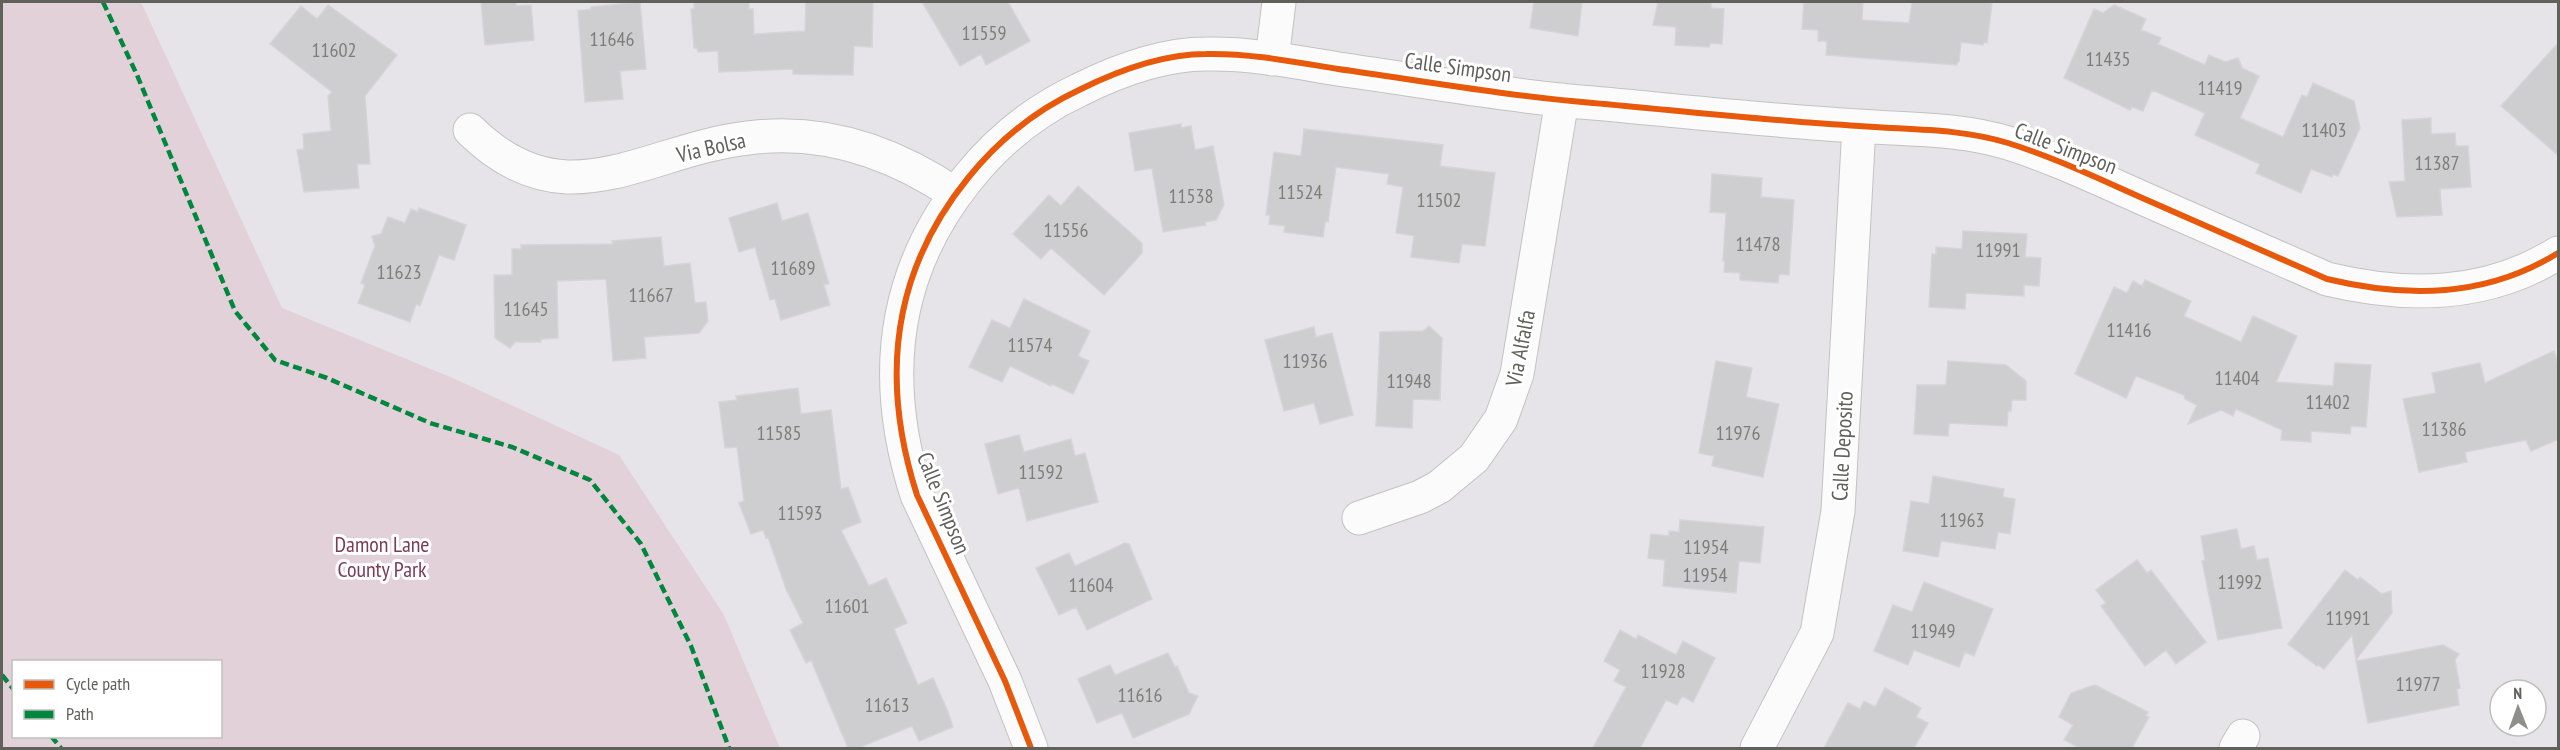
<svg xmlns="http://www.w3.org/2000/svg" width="2560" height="750" viewBox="0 0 2560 750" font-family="'PT Sans Narrow',sans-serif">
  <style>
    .green { fill: #e3d1da; fill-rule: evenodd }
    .building { fill: #cecdd0; stroke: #d5d4d8; stroke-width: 1.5 }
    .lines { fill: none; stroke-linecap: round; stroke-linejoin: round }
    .minor-casing { stroke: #c2c2c2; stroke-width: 35 }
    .minor { stroke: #fbfbfc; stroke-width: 33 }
    .quiet { stroke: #00873e; stroke-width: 4.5; stroke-dasharray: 9 4.5; stroke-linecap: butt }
    .cycleway-casing { stroke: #fff; stroke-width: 10 }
    .cycleway { stroke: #e8590c; stroke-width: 6 }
    .labels { text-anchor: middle; stroke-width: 6; stroke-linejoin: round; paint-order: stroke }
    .number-label { font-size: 20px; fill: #7d7d79 }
    .street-label { font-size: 22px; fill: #60615a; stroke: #fff }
    .park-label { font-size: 22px; fill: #7c3d54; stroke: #fff }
  </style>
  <rect width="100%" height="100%" fill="#e6e4e9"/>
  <path class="green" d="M 2,2 L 141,2 L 282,308 L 455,379 L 619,455 L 724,615 L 780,748 L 2,748 ZM 14,662 L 220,662 L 220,736 L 14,736 Z"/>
  <path class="building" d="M 481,2 L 516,2 L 516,6 L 531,5 L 534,40 L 485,45 Z
    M 640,2 L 646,69 L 620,71 L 623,99 L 585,102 L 578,11 L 591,9 L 591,7 Z
    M 694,2 L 749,2 L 749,9 L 753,9 L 754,34 L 805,31 L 806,2 L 873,2 L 872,47 L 854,46 L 853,75 L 793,74 L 793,69 L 719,72 L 718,51 L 698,52 L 697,48 L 694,48 L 691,9 L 694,9 Z
    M 922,2 L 1008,2 L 1030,41 L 986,65 L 981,54 L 960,66 Z
    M 1534,2 L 1582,2 L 1578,36 L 1530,28 Z
    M 1658,2 L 1711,2 L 1711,8 L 1724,9 L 1722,44 L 1710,43 L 1709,47 L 1675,45 L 1676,27 L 1653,25 Z
    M 1804,2 L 1863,2 L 1862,20 L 1909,23 L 1912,2 L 1987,2 L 1992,3 L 1987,43 L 1984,42 L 1983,45 L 1961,42 L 1959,61 L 1956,65 L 1826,55 L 1827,41 L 1818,41 L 1818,30 L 1802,29 Z
    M 328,5 L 397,55 L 365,96 L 370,164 L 357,164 L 359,188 L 304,192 L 297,150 L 304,149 L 303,134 L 331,131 L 328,96 L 332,92 L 270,44 L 301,6 L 317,19 Z
    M 2114,5 L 2146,19 L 2141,30 L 2161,38 L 2158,44 L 2205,65 L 2209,55 L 2225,62 L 2238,58 L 2242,68 L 2259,76 L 2240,118 L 2283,137 L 2302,95 L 2307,97 L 2313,83 L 2354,101 L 2360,128 L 2338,176 L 2333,174 L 2332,177 L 2311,169 L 2301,193 L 2256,173 L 2260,164 L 2195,135 L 2205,113 L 2152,90 L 2143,111 L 2132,107 L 2130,110 L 2064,78 L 2094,9 L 2103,13 Z
    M 2559,42 L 2559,156 L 2501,106 Z
    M 2431,118 L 2431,134 L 2455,133 L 2456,146 L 2468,146 L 2471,187 L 2440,189 L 2442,215 L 2397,217 L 2389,182 L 2405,181 L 2402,120 Z
    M 1181,124 L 1181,128 L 1191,126 L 1195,150 L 1213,146 L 1224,205 L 1216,220 L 1205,222 L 1206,225 L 1163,232 L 1152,168 L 1135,171 L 1129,133 Z
    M 1304,129 L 1443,145 L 1440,166 L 1495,173 L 1485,246 L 1462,244 L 1459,263 L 1411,257 L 1414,236 L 1396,233 L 1403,187 L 1387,184 L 1389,174 L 1336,167 L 1328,222 L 1325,222 L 1323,237 L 1284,232 L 1285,226 L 1269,224 L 1270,215 L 1266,215 L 1274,152 L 1301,156 Z
    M 1712,174 L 1762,178 L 1761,197 L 1794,200 L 1789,275 L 1779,274 L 1778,283 L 1740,280 L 1740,273 L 1724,272 L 1725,261 L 1723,261 L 1726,213 L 1710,212 Z
    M 1078,186 L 1142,243 L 1142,253 L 1104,295 L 1051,248 L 1041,259 L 1013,234 L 1049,195 L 1061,206 Z
    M 777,203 L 782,221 L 808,213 L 829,284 L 824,285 L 830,305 L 781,320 L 775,299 L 770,300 L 755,247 L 739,252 L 729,218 Z
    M 419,208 L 466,225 L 454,260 L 439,255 L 420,306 L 416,304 L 410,322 L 358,303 L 365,285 L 361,283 L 375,246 L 372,236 L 381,234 L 388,217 L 405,223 L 411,209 L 418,212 Z
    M 1963,231 L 2027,234 L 2025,257 L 2041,258 L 2039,286 L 2024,285 L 2024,296 L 1966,293 L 1965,309 L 1929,307 L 1932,254 L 1936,254 L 1936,247 L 1962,249 Z
    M 661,237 L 664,266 L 690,263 L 695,303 L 706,302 L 708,321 L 699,333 L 644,337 L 646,358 L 613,361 L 606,279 L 557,281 L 558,338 L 541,339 L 541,342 L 515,342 L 510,348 L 495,338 L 494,275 L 512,275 L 512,249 L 521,249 L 521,245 L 613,244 L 612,241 Z
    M 2145,280 L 2191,301 L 2184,316 L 2241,342 L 2253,316 L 2297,336 L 2276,382 L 2333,386 L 2335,363 L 2371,365 L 2366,427 L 2351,426 L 2350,434 L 2311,431 L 2311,442 L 2281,440 L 2282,430 L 2236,409 L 2233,416 L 2221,410 L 2188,424 L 2197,405 L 2185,399 L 2184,395 L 2136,376 L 2126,398 L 2075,374 L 2114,287 L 2127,293 L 2133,281 L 2142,286 Z
    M 1024,299 L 1090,331 L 1078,356 L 1089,361 L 1073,394 L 1052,384 L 1051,386 L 1010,366 L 1002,382 L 969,367 L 992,320 L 1010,328 Z
    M 1429,326 L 1442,338 L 1440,400 L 1413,399 L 1412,428 L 1376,426 L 1380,332 L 1423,331 Z
    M 1314,327 L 1316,337 L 1332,333 L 1353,415 L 1320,424 L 1314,403 L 1284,411 L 1265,340 Z
    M 2554,351 L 2559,367 L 2559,439 L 2531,451 L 2526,440 L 2465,452 L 2467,462 L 2419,472 L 2403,399 L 2436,393 L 2432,373 L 2480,363 L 2485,383 Z
    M 1716,361 L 1752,368 L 1746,397 L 1779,404 L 1763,477 L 1712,466 L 1714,456 L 1699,453 Z
    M 1948,361 L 2006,365 L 2026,381 L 2026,400 L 2012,400 L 2011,411 L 2008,411 L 2007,426 L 1949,423 L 1948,436 L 1914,434 L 1917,385 L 1946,385 Z
    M 798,388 L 801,414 L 831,410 L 841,489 L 848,487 L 861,522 L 841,530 L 869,586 L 886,578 L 907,623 L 894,629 L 918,685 L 933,678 L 948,712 L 953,727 L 919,741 L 912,726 L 858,748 L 848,748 L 811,660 L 806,663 L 790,630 L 803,623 L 786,589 L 768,537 L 766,538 L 763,530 L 751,534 L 739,503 L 744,501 L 737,447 L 725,448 L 719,402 L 737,400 L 736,396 Z
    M 1019,435 L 1024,452 L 1071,439 L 1075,456 L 1085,453 L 1098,502 L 1027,521 L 1019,488 L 998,494 L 985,444 Z
    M 1933,476 L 2004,489 L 2003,497 L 2015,499 L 2010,534 L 1998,532 L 1995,549 L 1941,541 L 1938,557 L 1903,551 L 1911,501 L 1929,504 Z
    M 1680,520 L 1764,527 L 1760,563 L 1739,561 L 1736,593 L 1663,586 L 1665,560 L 1648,558 L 1651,534 L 1669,536 L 1669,531 L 1679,532 Z
    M 2237,529 L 2241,549 L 2254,546 L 2257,560 L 2268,558 L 2282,628 L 2218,640 L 2202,561 L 2205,560 L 2201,536 Z
    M 1125,543 L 1129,544 L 1152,599 L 1087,630 L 1076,607 L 1059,615 L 1036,568 L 1069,553 L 1075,566 Z
    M 2137,560 L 2147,573 L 2151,570 L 2206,642 L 2176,664 L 2166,650 L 2145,666 L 2101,606 L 2106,603 L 2096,590 Z
    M 2345,570 L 2358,580 L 2360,577 L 2382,594 L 2391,591 L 2392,613 L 2356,660 L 2352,635 L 2324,669 L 2318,665 L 2317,666 L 2288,644 Z
    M 1924,582 L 1993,609 L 1974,656 L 1965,652 L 1959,667 L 1914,650 L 1908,665 L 1874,651 L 1893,605 L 1912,612 Z
    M 1620,630 L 1636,639 L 1638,635 L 1676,655 L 1683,641 L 1715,658 L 1693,702 L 1682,696 L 1677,705 L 1666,700 L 1640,748 L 1593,748 L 1626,687 L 1614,681 L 1620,670 L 1604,661 Z
    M 2443,645 L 2459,654 L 2455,660 L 2460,688 L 2457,689 L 2459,705 L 2368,723 L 2356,661 Z
    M 1168,653 L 1175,667 L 1177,666 L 1189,693 L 1198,696 L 1189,714 L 1133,738 L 1122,713 L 1097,723 L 1078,679 L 1110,665 L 1115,675 Z
    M 2095,685 L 2148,712 L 2146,716 L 2149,717 L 2132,748 L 2080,748 L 2064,740 L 2073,725 L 2059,717 L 2071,693 Z
    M 1885,688 L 1921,708 L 1916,717 L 1928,723 L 1914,748 L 1824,748 L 1848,703 L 1860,709 L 1864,701 L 1875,707 Z"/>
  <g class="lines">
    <defs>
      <path id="minor" d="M 1272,59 L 1279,2
        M 470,130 C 565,224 643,150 748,138 C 824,128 893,152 955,194
        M 1359,518 L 1420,497 L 1439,487 L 1474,458 L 1501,419 L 1517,374 L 1562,100
        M 1031,748 L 1005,681 L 917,495 C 880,380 891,273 968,178 C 998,141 1036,110 1079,90 C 1117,71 1162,54 1206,54 C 1250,53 1295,62 1338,69 C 1423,81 1508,96 1593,103 C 1682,111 1770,121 1859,126 C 1910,130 1958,128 2008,143 C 2053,157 2097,178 2140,197 C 2202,224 2264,252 2327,279 C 2406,298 2486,298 2558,253
        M 1757,748 L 1817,633 L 1838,511 L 1859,126
        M 2236,748 L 2243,736"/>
    </defs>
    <use href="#minor" class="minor-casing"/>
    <use href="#minor" class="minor"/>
    <path class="quiet" d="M 103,2 L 137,75 L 235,311 L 275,360 L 327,378 L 430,423 L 512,447 L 590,480 L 641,544 L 691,646 L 729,748
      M 2,675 L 14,690
      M 51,736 L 61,748"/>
    <defs>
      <path id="cycleway" d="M 1031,748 L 1005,681 L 917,495 C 880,380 891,273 968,178 C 998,141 1036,110 1079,90 C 1117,71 1162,54 1206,54 C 1250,53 1295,62 1338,69 C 1423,81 1508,96 1593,103 C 1682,111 1770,121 1859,126 C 1910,130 1958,128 2008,143 C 2053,157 2097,178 2140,197 C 2202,224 2264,252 2327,279 C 2406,298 2486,298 2558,253"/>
    </defs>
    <use href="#cycleway" class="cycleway-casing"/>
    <use href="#cycleway" class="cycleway"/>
  </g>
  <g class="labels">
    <g class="number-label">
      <text x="984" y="40">11559</text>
      <text x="612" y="46">11646</text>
      <text x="334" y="57">11602</text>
      <text x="2108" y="66">11435</text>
      <text x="2220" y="95">11419</text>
      <text x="2324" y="137">11403</text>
      <text x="2437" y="170">11387</text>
      <text x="1300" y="199">11524</text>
      <text x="1191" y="203">11538</text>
      <text x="1439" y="207">11502</text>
      <text x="1066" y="237">11556</text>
      <text x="1758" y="251">11478</text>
      <text x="1998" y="257">11991</text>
      <text x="793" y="275">11689</text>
      <text x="399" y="279">11623</text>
      <text x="651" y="302">11667</text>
      <text x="526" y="316">11645</text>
      <text x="2129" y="337">11416</text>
      <text x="1030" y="352">11574</text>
      <text x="1305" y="368">11936</text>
      <text x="2237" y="385">11404</text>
      <text x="1409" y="388">11948</text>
      <text x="2328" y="409">11402</text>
      <text x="2444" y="436">11386</text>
      <text x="779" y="440">11585</text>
      <text x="1738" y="440">11976</text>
      <text x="1041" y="479">11592</text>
      <text x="800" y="520">11593</text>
      <text x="1962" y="527">11963</text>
      <text x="1706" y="554">11954</text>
      <text x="1705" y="582">11954</text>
      <text x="2240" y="589">11992</text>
      <text x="1091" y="592">11604</text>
      <text x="847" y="613">11601</text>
      <text x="2348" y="625">11991</text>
      <text x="1933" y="638">11949</text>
      <text x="1663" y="678">11928</text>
      <text x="2418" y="691">11977</text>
      <text x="1140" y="702">11616</text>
      <text x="887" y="712">11613</text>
    </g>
    <g class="street-label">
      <text transform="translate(1458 67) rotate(8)" y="8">Calle Simpson</text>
      <text transform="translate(711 147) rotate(-13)" y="8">Via Bolsa</text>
      <text transform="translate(2066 148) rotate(21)" y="8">Calle Simpson</text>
      <text transform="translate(1520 348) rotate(-79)" y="8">Via Alfalfa</text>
      <text transform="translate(1842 446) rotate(-87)" y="8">Calle Deposito</text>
      <text transform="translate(944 503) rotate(68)" y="8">Calle Simpson</text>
    </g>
    <g class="park-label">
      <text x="382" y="552">Damon Lane<tspan x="382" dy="25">County Park</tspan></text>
    </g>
  </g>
  <rect width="2560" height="750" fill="none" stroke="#60615a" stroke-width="6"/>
  <rect x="12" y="660" width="210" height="78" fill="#ffffff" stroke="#bfc0bd" stroke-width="1.5"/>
  <rect x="24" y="680" width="30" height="9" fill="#e8590c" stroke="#bfc0bd" stroke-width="1.5"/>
  <text x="66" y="690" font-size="18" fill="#60615a">Cycle path</text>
  <rect x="24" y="710" width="30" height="9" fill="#00873e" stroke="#bfc0bd" stroke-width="1.5"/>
  <text x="66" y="720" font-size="18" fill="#60615a">Path</text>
  <g transform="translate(2518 708) rotate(359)"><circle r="28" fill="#ffffff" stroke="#bfc0bd" stroke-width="1.5"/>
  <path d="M0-4.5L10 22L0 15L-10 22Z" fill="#8f8f8c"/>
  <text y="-9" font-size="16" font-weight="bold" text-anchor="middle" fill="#60615a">N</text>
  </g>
</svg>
